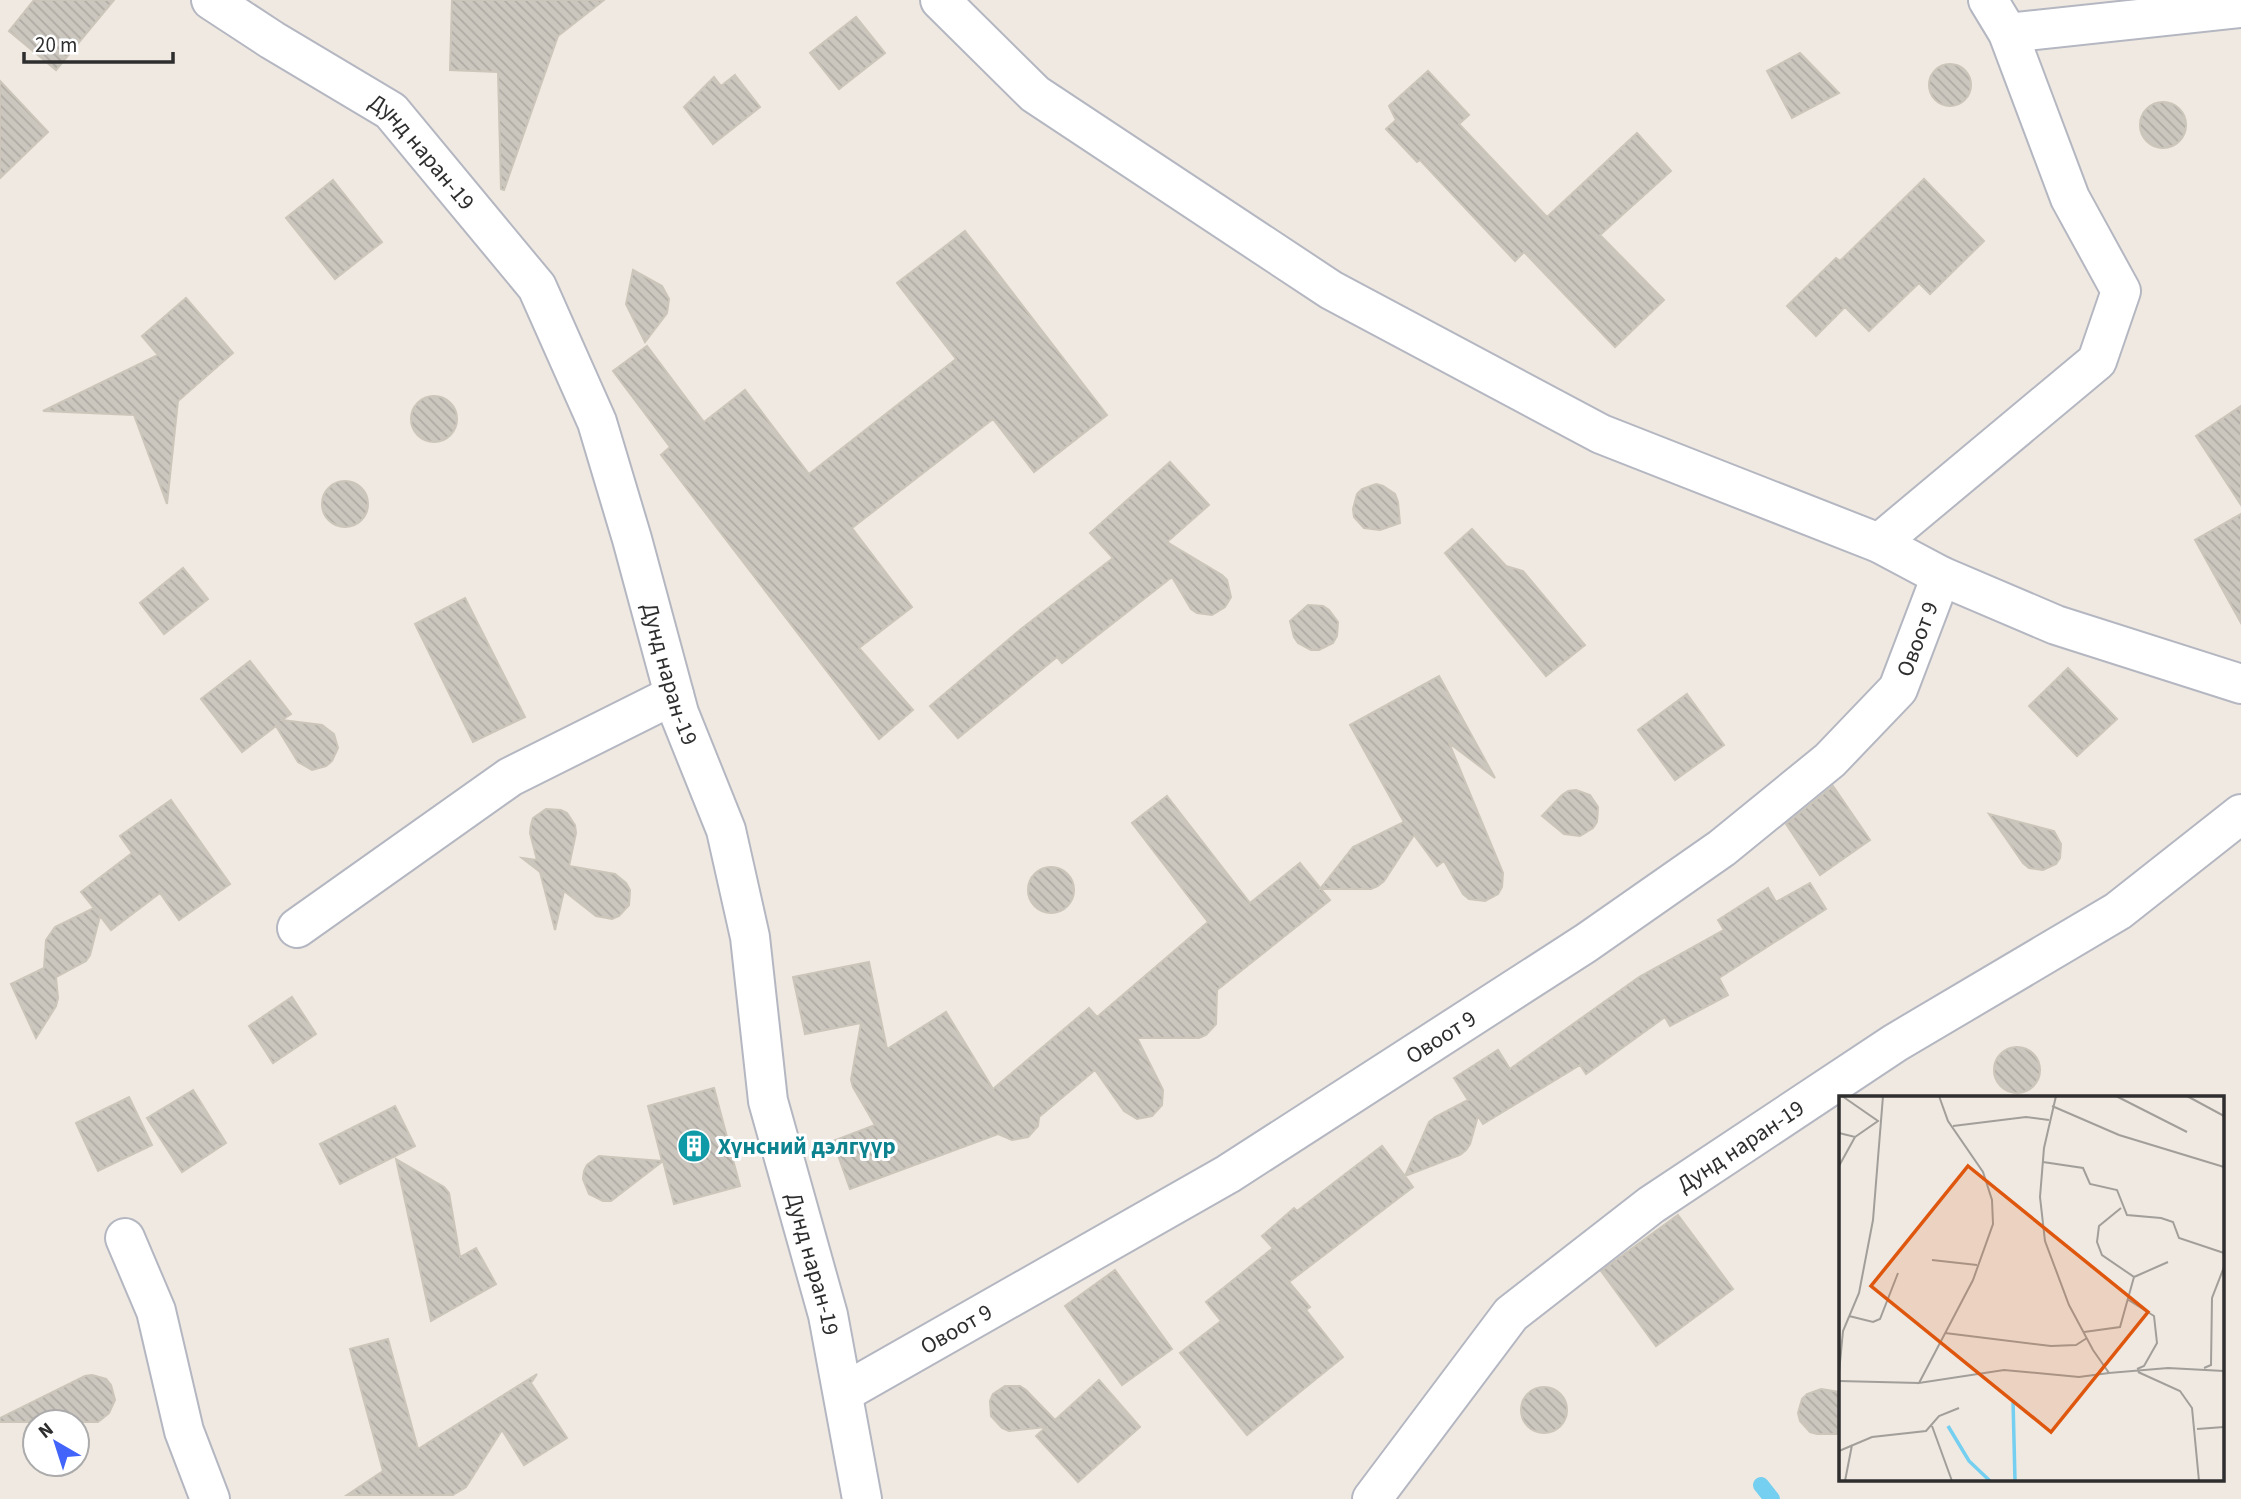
<svg xmlns="http://www.w3.org/2000/svg" width="2241" height="1499" viewBox="0 0 2241 1499" font-family="'Source Sans 3',sans-serif">
  <style>
    .lines { fill: none; stroke-linecap: round; stroke-linejoin: round }
    .stream { stroke: #75cff0; stroke-width: 16 }
    .building { fill: url(#building-back-hatch); stroke: #cbc5ba; stroke-width: 2 }
    .minor-casing { stroke: #b4b7c1; stroke-width: 42 }
    .minor { stroke: #fff; stroke-width: 38 }
    .labels { text-anchor: middle; stroke-width: 6; stroke-linejoin: round; paint-order: stroke }
    .street-label { font-size: 23px; fill: #2e2e2e; stroke: #fff }
    .culture-label { font-size: 23px; font-weight: bold; fill: #0d838f; stroke: #fff; text-anchor: start }
    .inset-river { fill: none; stroke: #75cff0; stroke-width: 3.5 }
    .inset-road { fill: none; stroke: #a29e99; stroke-width: 2 }
    .view { fill: #df570e; fill-opacity: 0.15; stroke: #df570e; stroke-width: 3.5 }
    .inset-edge { fill: none; stroke: #2e2e2e; stroke-width: 3.5 }
  </style>
  <defs>
    <pattern id="building-back-hatch" width="6" height="6" patternUnits="userSpaceOnUse" patternTransform="scale(1.75)"><rect width="6" height="6" fill="#cbc7bf"/><path d="M-1 5l2 2M0 0l6 6M5-1l2 2" fill="none" stroke="#afaba4"/></pattern>
  </defs>
  <rect width="100%" height="100%" fill="#efe9e1"/>
  <g class="lines">
    <path class="stream" d="M 1761,1485 L 1772,1499"/>
  </g>
  <path class="building" d="M 34,0 L 114,0 L 56,70 L 9,31 Z
    M 452,0 L 604,0 L 558,36 L 504,190 L 501,189 L 498,72 L 450,70 Z
    M 856,17 L 885,53 L 839,89 L 810,53 Z
    M 1800,53 L 1839,93 L 1792,118 L 1767,71 Z
    M1929 85a21 21 0 1 1 42 0a21 21 0 1 1-42 0Z
    M 1428,71 L 1469,115 L 1459,124 L 1547,217 L 1637,133 L 1671,171 L 1600,235 L 1664,300 L 1615,347 L 1524,252 L 1515,261 L 1420,160 L 1417,162 L 1386,129 L 1396,120 L 1389,106 Z
    M 735,75 L 760,107 L 713,144 L 684,107 L 714,77 L 721,86 Z
    M 0,81 L 48,132 L 0,178 Z
    M2140 125a23 23 0 1 1 46 0a23 23 0 1 1-46 0Z
    M 1924,179 L 1984,241 L 1930,294 L 1919,283 L 1869,331 L 1845,307 L 1816,336 L 1787,306 L 1836,258 L 1840,261 Z
    M 333,180 L 382,242 L 335,279 L 286,218 Z
    M 965,231 L 1107,415 L 1034,472 L 993,419 L 852,528 L 912,607 L 859,648 L 913,710 L 879,739 L 661,455 L 670,447 L 613,371 L 647,346 L 704,422 L 745,390 L 809,474 L 956,359 L 897,283 Z
    M 633,270 L 662,286 L 669,299 L 667,313 L 645,342 L 626,304 Z
    M 186,298 L 233,353 L 178,401 L 167,504 L 134,415 L 43,411 L 158,355 L 142,336 Z
    M411 419a23 23 0 1 1 46 0a23 23 0 1 1-46 0Z
    M 2241,406 L 2241,505 L 2196,436 Z
    M 1170,462 L 1209,505 L 1167,542 L 1222,575 L 1227,580 L 1231,597 L 1225,607 L 1212,615 L 1197,613 L 1191,609 L 1172,577 L 1062,663 L 1057,657 L 958,738 L 930,706 L 1021,629 L 1113,558 L 1090,533 Z
    M322 504a23 23 0 1 1 46 0a23 23 0 1 1-46 0Z
    M 1376,484 L 1383,486 L 1395,494 L 1398,502 L 1400,523 L 1380,530 L 1364,528 L 1354,517 L 1353,509 L 1357,494 L 1362,489 Z
    M 2241,514 L 2241,623 L 2195,540 Z
    M 1472,529 L 1506,566 L 1523,571 L 1585,645 L 1546,676 L 1445,553 Z
    M 183,568 L 208,599 L 164,634 L 140,603 Z
    M 465,598 L 525,717 L 473,742 L 415,624 Z
    M 1308,605 L 1323,606 L 1329,610 L 1338,622 L 1337,636 L 1333,643 L 1319,650 L 1311,650 L 1298,643 L 1294,637 L 1290,621 Z
    M 250,661 L 291,714 L 282,720 L 322,725 L 334,734 L 338,748 L 332,761 L 326,766 L 312,770 L 298,762 L 276,726 L 242,752 L 201,699 Z
    M 2068,668 L 2117,719 L 2077,756 L 2029,706 Z
    M 1439,676 L 1495,778 L 1449,743 L 1503,873 L 1502,887 L 1498,894 L 1485,901 L 1469,899 L 1463,894 L 1444,861 L 1437,866 L 1414,835 L 1384,881 L 1378,886 L 1371,889 L 1320,889 L 1353,847 L 1404,822 L 1350,725 Z
    M 1687,694 L 1724,745 L 1675,780 L 1638,730 Z
    M 1833,786 L 1870,840 L 1820,875 L 1786,824 Z
    M 1576,790 L 1590,795 L 1598,807 L 1597,822 L 1593,828 L 1580,836 L 1564,834 L 1542,816 L 1562,795 L 1568,791 Z
    M 1167,796 L 1250,903 L 1300,863 L 1330,900 L 1217,990 L 1216,1024 L 1206,1035 L 1199,1038 L 1137,1038 L 1163,1090 L 1162,1105 L 1152,1116 L 1137,1119 L 1124,1111 L 1095,1070 L 1039,1117 L 1038,1126 L 1028,1137 L 1012,1140 L 998,1134 L 850,1189 L 833,1141 L 875,1125 L 853,1087 L 851,1080 L 861,1023 L 805,1034 L 793,977 L 869,962 L 887,1049 L 946,1012 L 993,1089 L 1089,1008 L 1097,1017 L 1208,922 L 1132,823 Z
    M 171,800 L 230,884 L 179,920 L 160,893 L 111,930 L 100,916 L 90,955 L 86,961 L 56,977 L 58,998 L 56,1006 L 36,1038 L 11,984 L 44,968 L 46,940 L 55,927 L 94,908 L 81,892 L 132,853 L 120,836 Z
    M 546,809 L 561,810 L 567,813 L 575,825 L 576,833 L 569,866 L 615,874 L 626,883 L 630,890 L 629,905 L 619,916 L 612,919 L 596,916 L 564,891 L 555,930 L 540,872 L 522,858 L 537,860 L 530,833 L 531,825 L 533,818 Z
    M 1989,814 L 2054,831 L 2061,844 L 2060,858 L 2056,864 L 2043,870 L 2029,868 L 2023,863 Z
    M1028 890a23 23 0 1 1 46 0a23 23 0 1 1-46 0Z
    M 1810,883 L 1826,909 L 1719,978 L 1728,995 L 1670,1026 L 1665,1017 L 1586,1074 L 1580,1065 L 1483,1124 L 1478,1116 L 1470,1144 L 1466,1150 L 1460,1155 L 1405,1176 L 1413,1187 L 1289,1282 L 1310,1307 L 1306,1310 L 1343,1357 L 1247,1435 L 1180,1353 L 1221,1321 L 1206,1302 L 1273,1248 L 1262,1236 L 1294,1208 L 1297,1211 L 1382,1146 L 1405,1176 L 1429,1122 L 1435,1117 L 1468,1100 L 1454,1078 L 1498,1050 L 1510,1069 L 1639,977 L 1724,930 L 1718,920 L 1768,888 L 1776,902 Z
    M 292,997 L 316,1034 L 273,1063 L 249,1026 Z
    M1994 1070a23 23 0 1 1 46 0a23 23 0 1 1-46 0Z
    M 714,1088 L 740,1186 L 674,1204 L 663,1161 L 611,1201 L 603,1201 L 589,1194 L 583,1179 L 584,1171 L 587,1165 L 599,1156 L 662,1161 L 648,1106 Z
    M 193,1090 L 226,1143 L 182,1172 L 147,1118 Z
    M 129,1097 L 152,1145 L 98,1171 L 76,1123 Z
    M 395,1106 L 415,1146 L 340,1184 L 320,1144 Z
    M 396,1159 L 444,1187 L 449,1193 L 460,1257 L 476,1248 L 496,1284 L 431,1321 Z
    M 1678,1215 L 1733,1289 L 1656,1346 L 1601,1271 Z
    M 1115,1270 L 1172,1349 L 1122,1385 L 1065,1306 Z
    M 388,1339 L 418,1449 L 537,1374 L 531,1383 L 567,1438 L 524,1465 L 502,1430 L 466,1487 L 453,1495 L 347,1495 L 383,1471 L 350,1349 Z
    M 92,1375 L 106,1379 L 111,1385 L 115,1400 L 109,1413 L 98,1422 L 0,1422 L 0,1418 L 85,1376 Z
    M 1099,1380 L 1140,1427 L 1078,1482 L 1036,1436 L 1046,1427 L 1009,1431 L 1002,1428 L 991,1416 L 990,1401 L 993,1394 L 1005,1386 L 1020,1386 L 1026,1390 L 1055,1420 Z
    M1521 1410a23 23 0 1 1 46 0a23 23 0 1 1-46 0Z
    M 1821,1389 L 1840,1392 L 1840,1434 L 1817,1434 L 1810,1432 L 1800,1421 L 1798,1413 L 1802,1399 L 1807,1394 Z"/>
  <g class="lines">
    <defs>
      <g id="minor">
        <path id="s1" d="M 211,0 L 272,40 L 391,111 L 537,287 L 597,422 L 632,539 L 679,713 L 726,830 L 750,937 L 768,1101 L 828,1315 L 862,1499"/>
        <path d="M 940,0 L 1035,94 L 1331,290 L 1601,434 L 1879,543 L 1941,576 L 2056,625 L 2241,684"/>
        <path d="M 2008,33 L 2241,8"/>
        <path d="M 1879,543 L 2097,361 L 2121,291 L 2070,198 L 2008,33 L 1988,0"/>
        <path d="M 297,928 L 510,777 L 674,695"/>
        <path d="M 125,1238 L 156,1311 L 184,1431 L 210,1499"/>
        <path id="s2" d="M 843,1393 L 1228,1174 L 1586,943 L 1722,848 L 1830,760 L 1898,689 L 1941,576"/>
        <path id="s3" d="M 1372,1499 L 1511,1314 L 1651,1205 L 1895,1043 L 2118,911 L 2241,814"/>
      </g>
    </defs>
    <use href="#minor" class="minor-casing"/>
    <use href="#minor" class="minor"/>
  </g>
  <defs>
    <symbol id="building-disc" viewBox="-11 -11 22 22"><circle r="9.5" fill="#0f9aa8" stroke="#fff"/><path d="M-4-6H4V6H1V3H-1V6H-4ZM-2.5-4.3h1.7v1.8h-1.7ZM.8-4.3h1.7v1.8H.8ZM-2.5-1h1.7V.8h-1.7ZM.8-1h1.7V.8H.8Z" fill="#fff"/></symbol>
  </defs>
  <g fill-rule="evenodd">
    <use href="#building-disc" x="675" y="1127" width="38" height="38"/>
  </g>
  <g class="labels">
    <g class="street-label">
      <text dy="8" stroke="none"><textPath href="#s1" startOffset="262">Дунд наран-19</textPath></text>
      <text dy="8" stroke="none"><textPath href="#s2" startOffset="1326">Овоот 9</textPath></text>
      <text dy="8" stroke="none"><textPath href="#s1" startOffset="850">Дунд наран-19</textPath></text>
      <text dy="8" stroke="none"><textPath href="#s2" startOffset="696">Овоот 9</textPath></text>
      <text dy="8" stroke="none"><textPath href="#s3" startOffset="516">Дунд наран-19</textPath></text>
      <text dy="8" stroke="none"><textPath href="#s1" startOffset="1460">Дунд наран-19</textPath></text>
      <text dy="8" stroke="none"><textPath href="#s2" startOffset="130">Овоот 9</textPath></text>
    </g>
    <g class="culture-label">
      <text x="718" y="1154">Хүнсний дэлгүүр</text>
    </g>
  </g>
  <g transform="translate(1839 1096)">
    <rect width="385" height="385" fill="#efe9e1"/>
    <path class="inset-river" d="M 174,304 L 176,385M 109,330 L 130,365 L 151,385"/>
    <path class="inset-road" d="M 100,0 L 109,25 L 144,76 L 153,104 L 154,128 L 134,184 L 80,287 L 165,274 L 240,281 L 270,277M 217,0 L 205,52 L 201,101 L 206,145 L 230,209 L 254,254 L 270,277 L 329,272 L 385,275M 277,0 L 348,36M 348,0 L 385,20M 213,10 L 280,39 L 385,71M 114,30 L 187,21 L 210,24M 0,37 L 16,41 L 39,25 L 3,0M 204,66 L 244,72 L 251,88 L 278,94 L 288,119 L 322,122 L 334,126 L 340,142 L 385,157M 0,70 L 16,41M 93,164 L 138,169M 295,181 L 329,166M 288,203 L 315,220 L 318,247 L 305,270 L 298,273M 10,220 L 34,226 L 41,223 L 59,177M 245,236 L 281,231 L 295,181 L 263,159 L 258,146 L 260,130 L 282,112M 106,237 L 212,250 L 237,249 L 248,242M 365,272 L 372,269 L 373,202 L 385,171M 299,276 L 341,295 L 353,312 L 360,385M 0,277 L 4,235 L 20,197 L 34,124 L 44,0M 0,285 L 80,287M 93,330 L 113,385M 358,333 L 385,331M 0,355 L 33,341 L 87,335 L 100,320 L 120,312M 6,385 L 13,349"/>
    <path class="view" d="M 129,70 L 309,216 L 212,336 L 32,190 Z"/>
    <rect width="385" height="385" class="inset-edge"/>
  </g>
  <g transform="translate(56 1443) rotate(321)"><circle r="33" fill="#ffffff" stroke="#ababab" stroke-width="2"/>
  <path d="M0-5L12 26L0 18L-12 26Z" fill="#4264fb"/>
  <text y="-10" font-size="19" font-weight="bold" text-anchor="middle" fill="#2e2e2e">N</text>
  </g>
  <path d="M24 52v10h149v-10" fill="none" stroke="#2e2e2e" stroke-width="3.5"/>
  <text x="35" y="52" font-size="21" fill="#2e2e2e" stroke="#ffffff" stroke-width="5" paint-order="stroke">20 m</text>
</svg>
